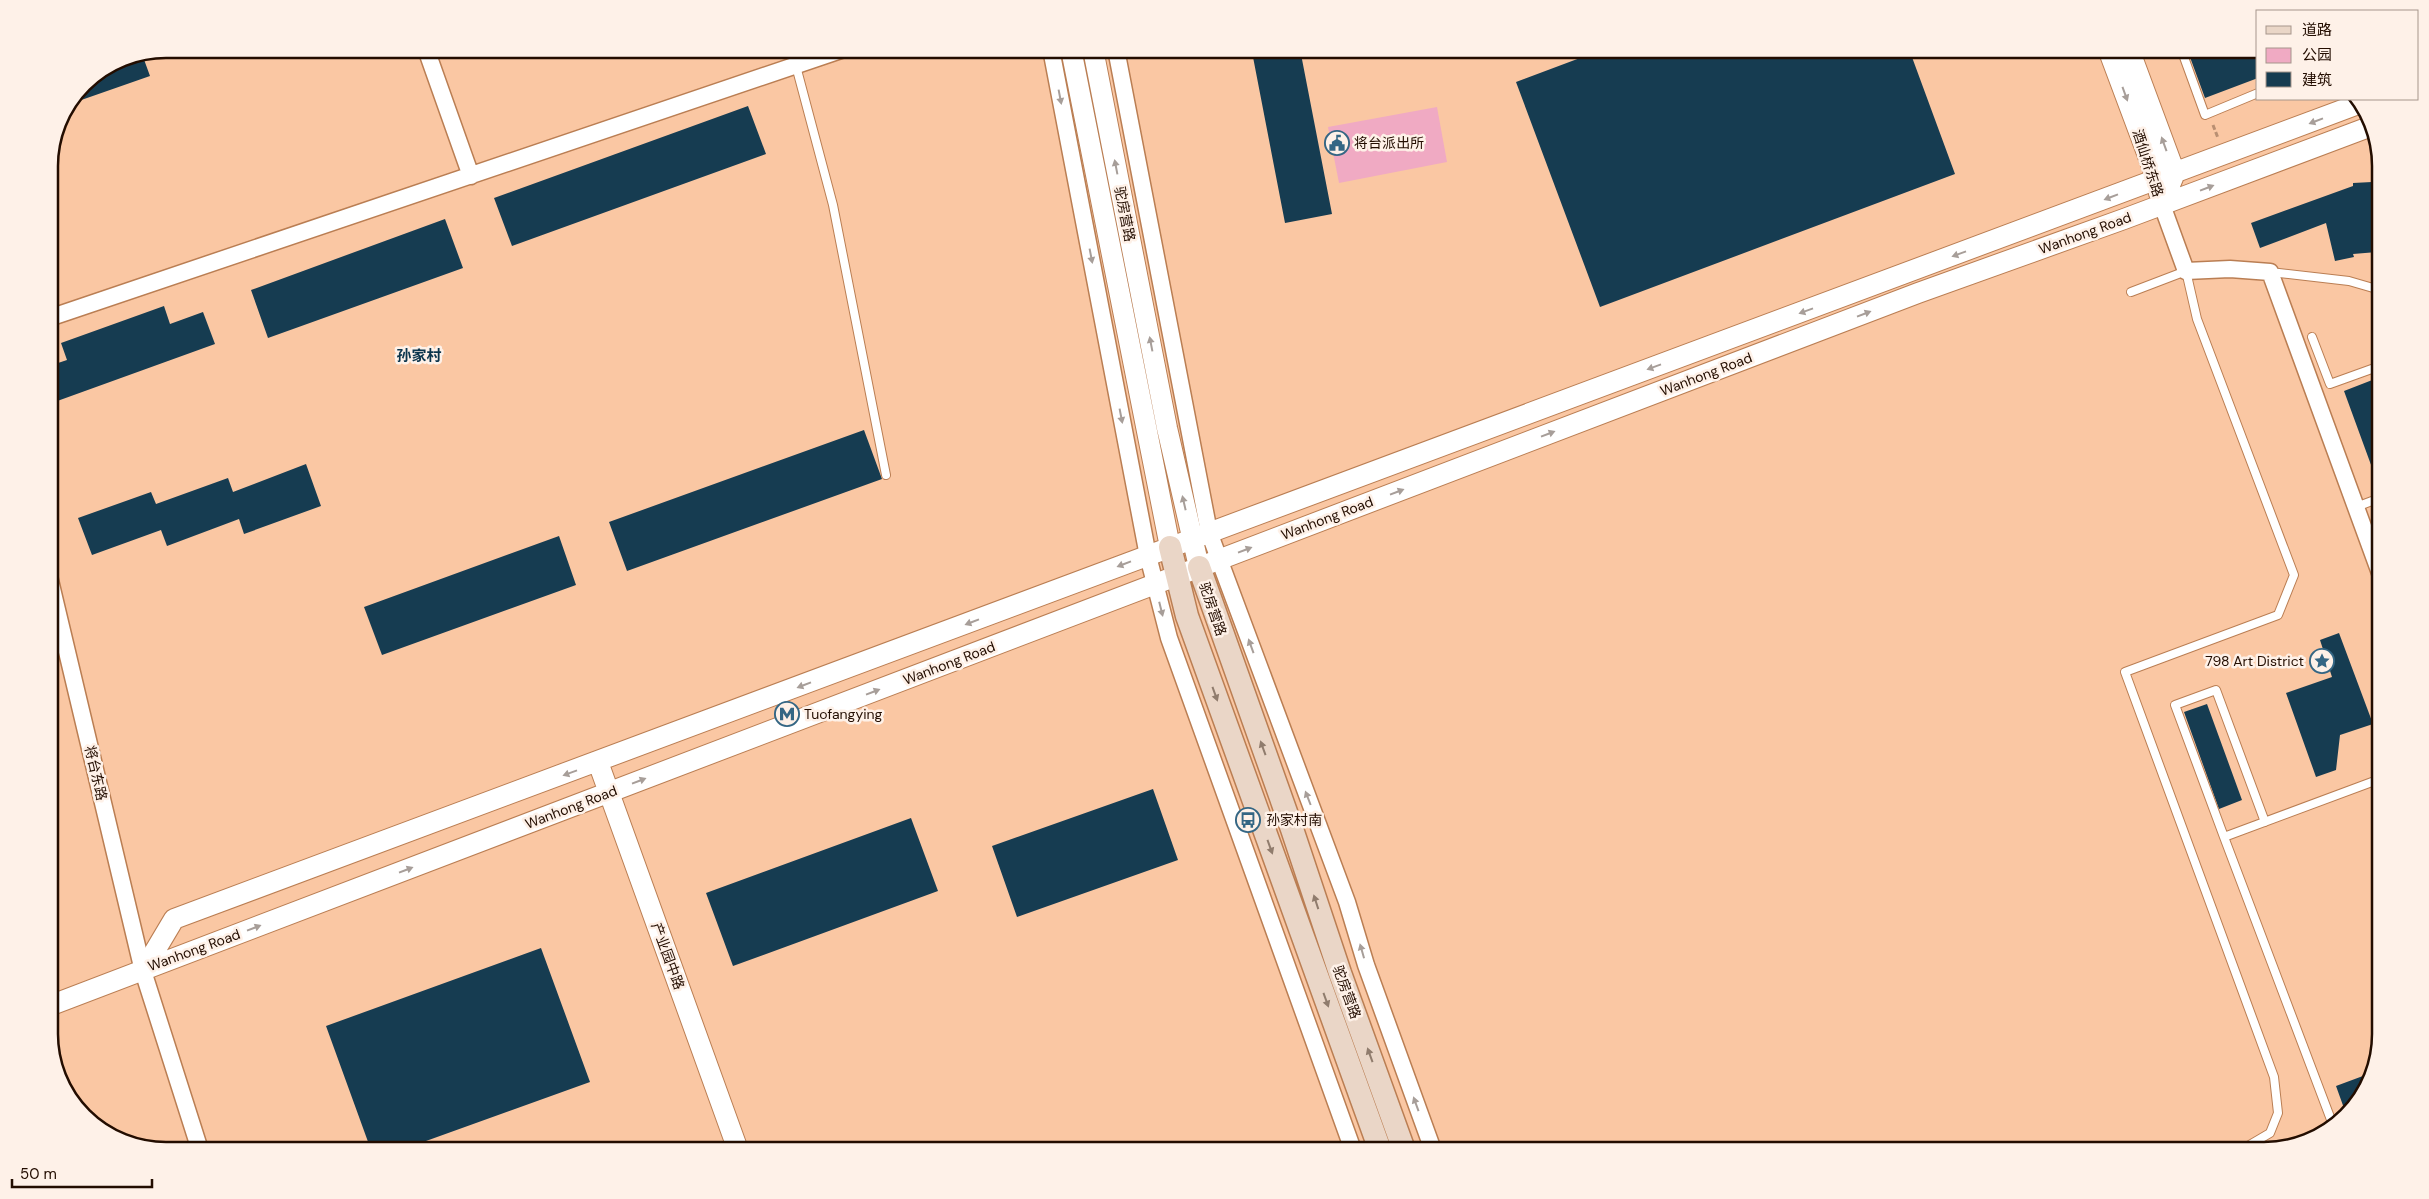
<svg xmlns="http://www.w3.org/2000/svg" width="2429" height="1199" viewBox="0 0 2429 1199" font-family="'DM Sans','Noto Sans SC',sans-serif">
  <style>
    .green { fill: #f0aac3 }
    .building { fill: #163c51 }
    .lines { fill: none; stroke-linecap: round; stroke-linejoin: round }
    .service-casing { stroke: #ba7e53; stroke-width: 10 }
    .minor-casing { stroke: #ba7e53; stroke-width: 19 }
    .tertiary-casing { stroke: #ba7e53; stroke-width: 22 }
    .secondary-casing { stroke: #ba7e53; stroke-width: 25 }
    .path { stroke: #b98f72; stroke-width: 3; stroke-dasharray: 5 2.5; stroke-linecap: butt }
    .service { stroke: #fff; stroke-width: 8 }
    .minor { stroke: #fff; stroke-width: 16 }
    .tertiary { stroke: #fff; stroke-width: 20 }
    .secondary { stroke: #ead6c7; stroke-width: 22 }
    .oneway { fill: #a79e99 }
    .oneway2 { fill: #907c6d }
    .labels { text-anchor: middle; stroke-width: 5; stroke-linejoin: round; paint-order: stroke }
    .poi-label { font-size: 14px; fill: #230d00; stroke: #fef1e8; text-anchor: start }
    .street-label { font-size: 14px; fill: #230d00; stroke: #fef1e8 }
    .neighbourhood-label { font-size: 15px; font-weight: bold; fill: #0b354c; stroke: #fef1e8 }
    .rim { fill: none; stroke: #230d00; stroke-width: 2.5 }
  </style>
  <rect width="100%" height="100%" fill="#fac7a3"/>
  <path class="green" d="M 1437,107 L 1447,162 L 1339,183 L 1328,127 Z"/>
  <path class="building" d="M 1300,49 L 1332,214 L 1285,223 L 1253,57 Z
    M 1604,49 L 1909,49 L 1955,174 L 1600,307 L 1516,82 Z
    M 2187,49 L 2258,49 L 2258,78 L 2205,98 Z
    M 142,54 L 150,76 L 67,105 L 83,83 L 121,58 Z
    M 748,106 L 766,154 L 512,246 L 494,198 Z
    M 2372,182 L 2377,252 L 2353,254 L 2354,257 L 2335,261 L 2326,223 L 2260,248 L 2251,223 L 2353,186 L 2353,183 Z
    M 445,219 L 463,268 L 268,338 L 251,290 Z
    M 164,306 L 170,324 L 203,312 L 215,344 L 49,404 L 49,366 L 67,360 L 61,343 Z
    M 2380,377 L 2380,484 L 2378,484 L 2344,391 Z
    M 864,430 L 882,479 L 627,571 L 609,522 Z
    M 306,464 L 321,506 L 244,534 L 239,519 L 167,546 L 161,530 L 92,555 L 78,518 L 151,492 L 156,504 L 228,478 L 233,492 Z
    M 559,536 L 576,585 L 382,655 L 364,607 Z
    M 2339,633 L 2373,724 L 2340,735 L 2336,770 L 2316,777 L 2286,693 L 2332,677 L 2320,640 Z
    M 2207,704 L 2242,800 L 2219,809 L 2184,712 Z
    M 1153,789 L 1178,860 L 1017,917 L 992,846 Z
    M 911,818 L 938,891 L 733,966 L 706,893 Z
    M 541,948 L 590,1082 L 401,1150 L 371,1150 L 326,1026 Z
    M 2371,1073 L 2368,1085 L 2345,1111 L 2336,1086 Z"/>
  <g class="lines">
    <defs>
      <path id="service" d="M 2181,49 L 2205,115 L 2258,93
        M 796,66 L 833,205 L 886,475
        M 2270,272 L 2349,281 L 2380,290
        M 2131,292 L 2186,271 L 2197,319 L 2294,575 L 2278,615 L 2125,672 L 2274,1077 L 2278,1113 L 2270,1133 L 2241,1150
        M 2312,337 L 2330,384 L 2380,366
        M 2356,507 L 2380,498
        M 2224,837 L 2175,705 L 2216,690 L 2265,822
        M 2333,1125 L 2224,837 L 2380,779"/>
      <path id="minor" d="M 426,49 L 471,176
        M 1051,49 L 1148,556 L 1169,638 L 1353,1150
        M 1116,49 L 1209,532 L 1347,902 L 1366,965 L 1433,1150
        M 2162,205 L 2186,271 L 2230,269 L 2270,272 L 2380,573
        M 49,318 L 844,49
        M 49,576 L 143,971 L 200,1150"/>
      <path id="tertiary" d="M 1071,49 L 1170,547
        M 1093,49 L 1167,428 L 1199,567
        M 2108,49 L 2157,180 L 2159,193
        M 2129,49 L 2175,173 L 2170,185
        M 598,762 L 738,1150
        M 143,971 L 174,919 L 2361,103
        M 49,1006 L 1918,293 L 2124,219 L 2369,127"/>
      <path id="secondary" d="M 1170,547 L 1187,616 L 1380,1150
        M 1199,567 L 1292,829 L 1340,973 L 1404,1150"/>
    </defs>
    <use href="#service" class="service-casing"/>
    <use href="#minor" class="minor-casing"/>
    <use href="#tertiary" class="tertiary-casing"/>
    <use href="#secondary" class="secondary-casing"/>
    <path class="path" d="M 2213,125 L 2218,138
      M 2377,720 L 2380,723"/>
    <use href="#service" class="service"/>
    <use href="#minor" class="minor"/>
    <use href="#tertiary" class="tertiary"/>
    <use href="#secondary" class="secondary"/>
  </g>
  <defs><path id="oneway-solid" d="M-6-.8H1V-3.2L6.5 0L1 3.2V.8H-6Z" transform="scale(1.25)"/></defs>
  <g class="oneway">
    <use href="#oneway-solid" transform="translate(2125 94) rotate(70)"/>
    <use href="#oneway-solid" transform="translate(1060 97) rotate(79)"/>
    <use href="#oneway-solid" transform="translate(2316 121) rotate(159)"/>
    <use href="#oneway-solid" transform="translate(2164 144) rotate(-110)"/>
    <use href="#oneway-solid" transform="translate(1116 167) rotate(-101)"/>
    <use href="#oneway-solid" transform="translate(2207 188) rotate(-21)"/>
    <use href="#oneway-solid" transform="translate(2111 197) rotate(159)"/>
    <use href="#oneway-solid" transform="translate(1959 254) rotate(160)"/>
    <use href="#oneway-solid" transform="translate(1091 256) rotate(79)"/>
    <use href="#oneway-solid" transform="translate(1806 311) rotate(160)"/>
    <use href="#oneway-solid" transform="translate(1864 314) rotate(-21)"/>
    <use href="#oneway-solid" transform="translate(1151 344) rotate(-101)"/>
    <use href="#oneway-solid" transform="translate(1654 367) rotate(160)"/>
    <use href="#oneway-solid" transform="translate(1121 416) rotate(79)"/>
    <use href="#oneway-solid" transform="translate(1548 434) rotate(-21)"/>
    <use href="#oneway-solid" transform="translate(1397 492) rotate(-21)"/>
    <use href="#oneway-solid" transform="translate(1184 503) rotate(-103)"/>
    <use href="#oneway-solid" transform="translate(1245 550) rotate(-21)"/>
    <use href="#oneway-solid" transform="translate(1124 564) rotate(159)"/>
    <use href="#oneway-solid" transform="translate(1161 609) rotate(76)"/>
    <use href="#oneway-solid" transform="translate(972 622) rotate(159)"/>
    <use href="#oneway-solid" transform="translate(1251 646) rotate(-110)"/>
    <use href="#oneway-solid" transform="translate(804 685) rotate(159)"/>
    <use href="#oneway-solid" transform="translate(873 692) rotate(-21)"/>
    <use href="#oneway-solid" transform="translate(570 773) rotate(160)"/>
    <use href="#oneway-solid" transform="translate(639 781) rotate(-21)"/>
    <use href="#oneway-solid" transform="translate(1308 798) rotate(-111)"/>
    <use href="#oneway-solid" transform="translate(406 870) rotate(-21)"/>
    <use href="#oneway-solid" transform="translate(254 928) rotate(-21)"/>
    <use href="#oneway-solid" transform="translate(1362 951) rotate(-106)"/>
    <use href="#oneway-solid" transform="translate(1416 1104) rotate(-110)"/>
  </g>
  <g class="oneway2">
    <use href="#oneway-solid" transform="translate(1215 694) rotate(70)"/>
    <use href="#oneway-solid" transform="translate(1263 748) rotate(-110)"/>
    <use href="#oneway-solid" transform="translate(1270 847) rotate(70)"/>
    <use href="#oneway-solid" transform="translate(1316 902) rotate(-108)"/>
    <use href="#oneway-solid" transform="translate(1326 1000) rotate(70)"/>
    <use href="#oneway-solid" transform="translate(1370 1055) rotate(-110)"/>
  </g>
  <defs>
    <symbol id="civic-ring" viewBox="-11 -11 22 22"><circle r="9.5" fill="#fef1e8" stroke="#346684" stroke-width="1.5"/><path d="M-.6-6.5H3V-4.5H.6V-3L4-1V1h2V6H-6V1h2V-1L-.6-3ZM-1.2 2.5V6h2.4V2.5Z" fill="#346684"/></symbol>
    <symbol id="sight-ring" viewBox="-11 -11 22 22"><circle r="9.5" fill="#fef1e8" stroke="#346684" stroke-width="1.5"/><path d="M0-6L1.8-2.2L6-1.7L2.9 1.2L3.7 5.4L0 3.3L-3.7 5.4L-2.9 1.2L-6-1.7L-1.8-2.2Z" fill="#346684"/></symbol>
    <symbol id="metro-ring" viewBox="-11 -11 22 22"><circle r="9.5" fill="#fef1e8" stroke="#346684" stroke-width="1.5"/><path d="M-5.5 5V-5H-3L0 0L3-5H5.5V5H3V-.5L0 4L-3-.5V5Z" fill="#346684"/></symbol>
    <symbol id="bus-ring" viewBox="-11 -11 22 22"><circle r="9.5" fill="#fef1e8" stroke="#346684" stroke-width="1.5"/><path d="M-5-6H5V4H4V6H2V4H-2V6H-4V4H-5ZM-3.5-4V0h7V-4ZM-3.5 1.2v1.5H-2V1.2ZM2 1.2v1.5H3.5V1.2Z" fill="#346684"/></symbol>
  </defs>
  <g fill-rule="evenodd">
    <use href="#civic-ring" x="1323" y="129" width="28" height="28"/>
    <use href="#sight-ring" x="2308" y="647" width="28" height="28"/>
    <use href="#metro-ring" x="773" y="700" width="28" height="28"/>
    <use href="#bus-ring" x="1234" y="806" width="28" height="28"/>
  </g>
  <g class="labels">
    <g class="poi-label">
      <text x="1354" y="148">将台派出所</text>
      <text x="2304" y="666" text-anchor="end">798 Art District</text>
      <text x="804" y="719">Tuofangying</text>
      <text x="1266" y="825">孙家村南</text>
    </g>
    <g class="street-label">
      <text transform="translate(2148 163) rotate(72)" y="5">酒仙桥东路</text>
      <text transform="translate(1125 214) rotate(79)" y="5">驼房营路</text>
      <text transform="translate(2085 233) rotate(-20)" y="5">Wanhong Road</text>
      <text transform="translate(1706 374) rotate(-21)" y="5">Wanhong Road</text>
      <text transform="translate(1327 518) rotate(-21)" y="5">Wanhong Road</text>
      <text transform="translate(1213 609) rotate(71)" y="5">驼房营路</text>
      <text transform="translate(949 663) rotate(-21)" y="5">Wanhong Road</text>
      <text transform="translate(96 773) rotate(77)" y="5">将台东路</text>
      <text transform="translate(571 807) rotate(-21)" y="5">Wanhong Road</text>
      <text transform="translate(194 950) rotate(-20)" y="5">Wanhong Road</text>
      <text transform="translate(668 956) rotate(70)" y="5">产业园中路</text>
      <text transform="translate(1347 992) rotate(70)" y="5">驼房营路</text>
    </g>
    <g class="neighbourhood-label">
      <text x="419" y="361">孙家村</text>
    </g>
  </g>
  <path d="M0 0H2429V1199H0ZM166 58H2264A108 108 0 0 1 2372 166V1034A108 108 0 0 1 2264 1142H166A108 108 0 0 1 58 1034V166A108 108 0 0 1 166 58Z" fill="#fef1e8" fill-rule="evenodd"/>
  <path class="rim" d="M166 58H2264A108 108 0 0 1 2372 166V1034A108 108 0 0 1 2264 1142H166A108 108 0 0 1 58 1034V166A108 108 0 0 1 166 58Z"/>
  <rect x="2256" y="10" width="162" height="90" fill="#fef1e8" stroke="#a6968b"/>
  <rect x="2266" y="26" width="25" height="8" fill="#ead6c7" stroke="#a6968b"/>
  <text x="2302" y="35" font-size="15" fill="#230d00">道路</text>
  <rect x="2266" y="48" width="25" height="15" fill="#f0aac3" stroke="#a6968b"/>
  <text x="2302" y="60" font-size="15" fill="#230d00">公园</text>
  <rect x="2266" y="72" width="25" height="15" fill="#163c51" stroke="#a6968b"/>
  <text x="2302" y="85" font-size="15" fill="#230d00">建筑</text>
  <path d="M12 1179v8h140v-8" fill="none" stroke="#230d00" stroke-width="2.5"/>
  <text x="20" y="1179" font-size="15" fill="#230d00" stroke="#fef1e8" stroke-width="4" paint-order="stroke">50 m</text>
</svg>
